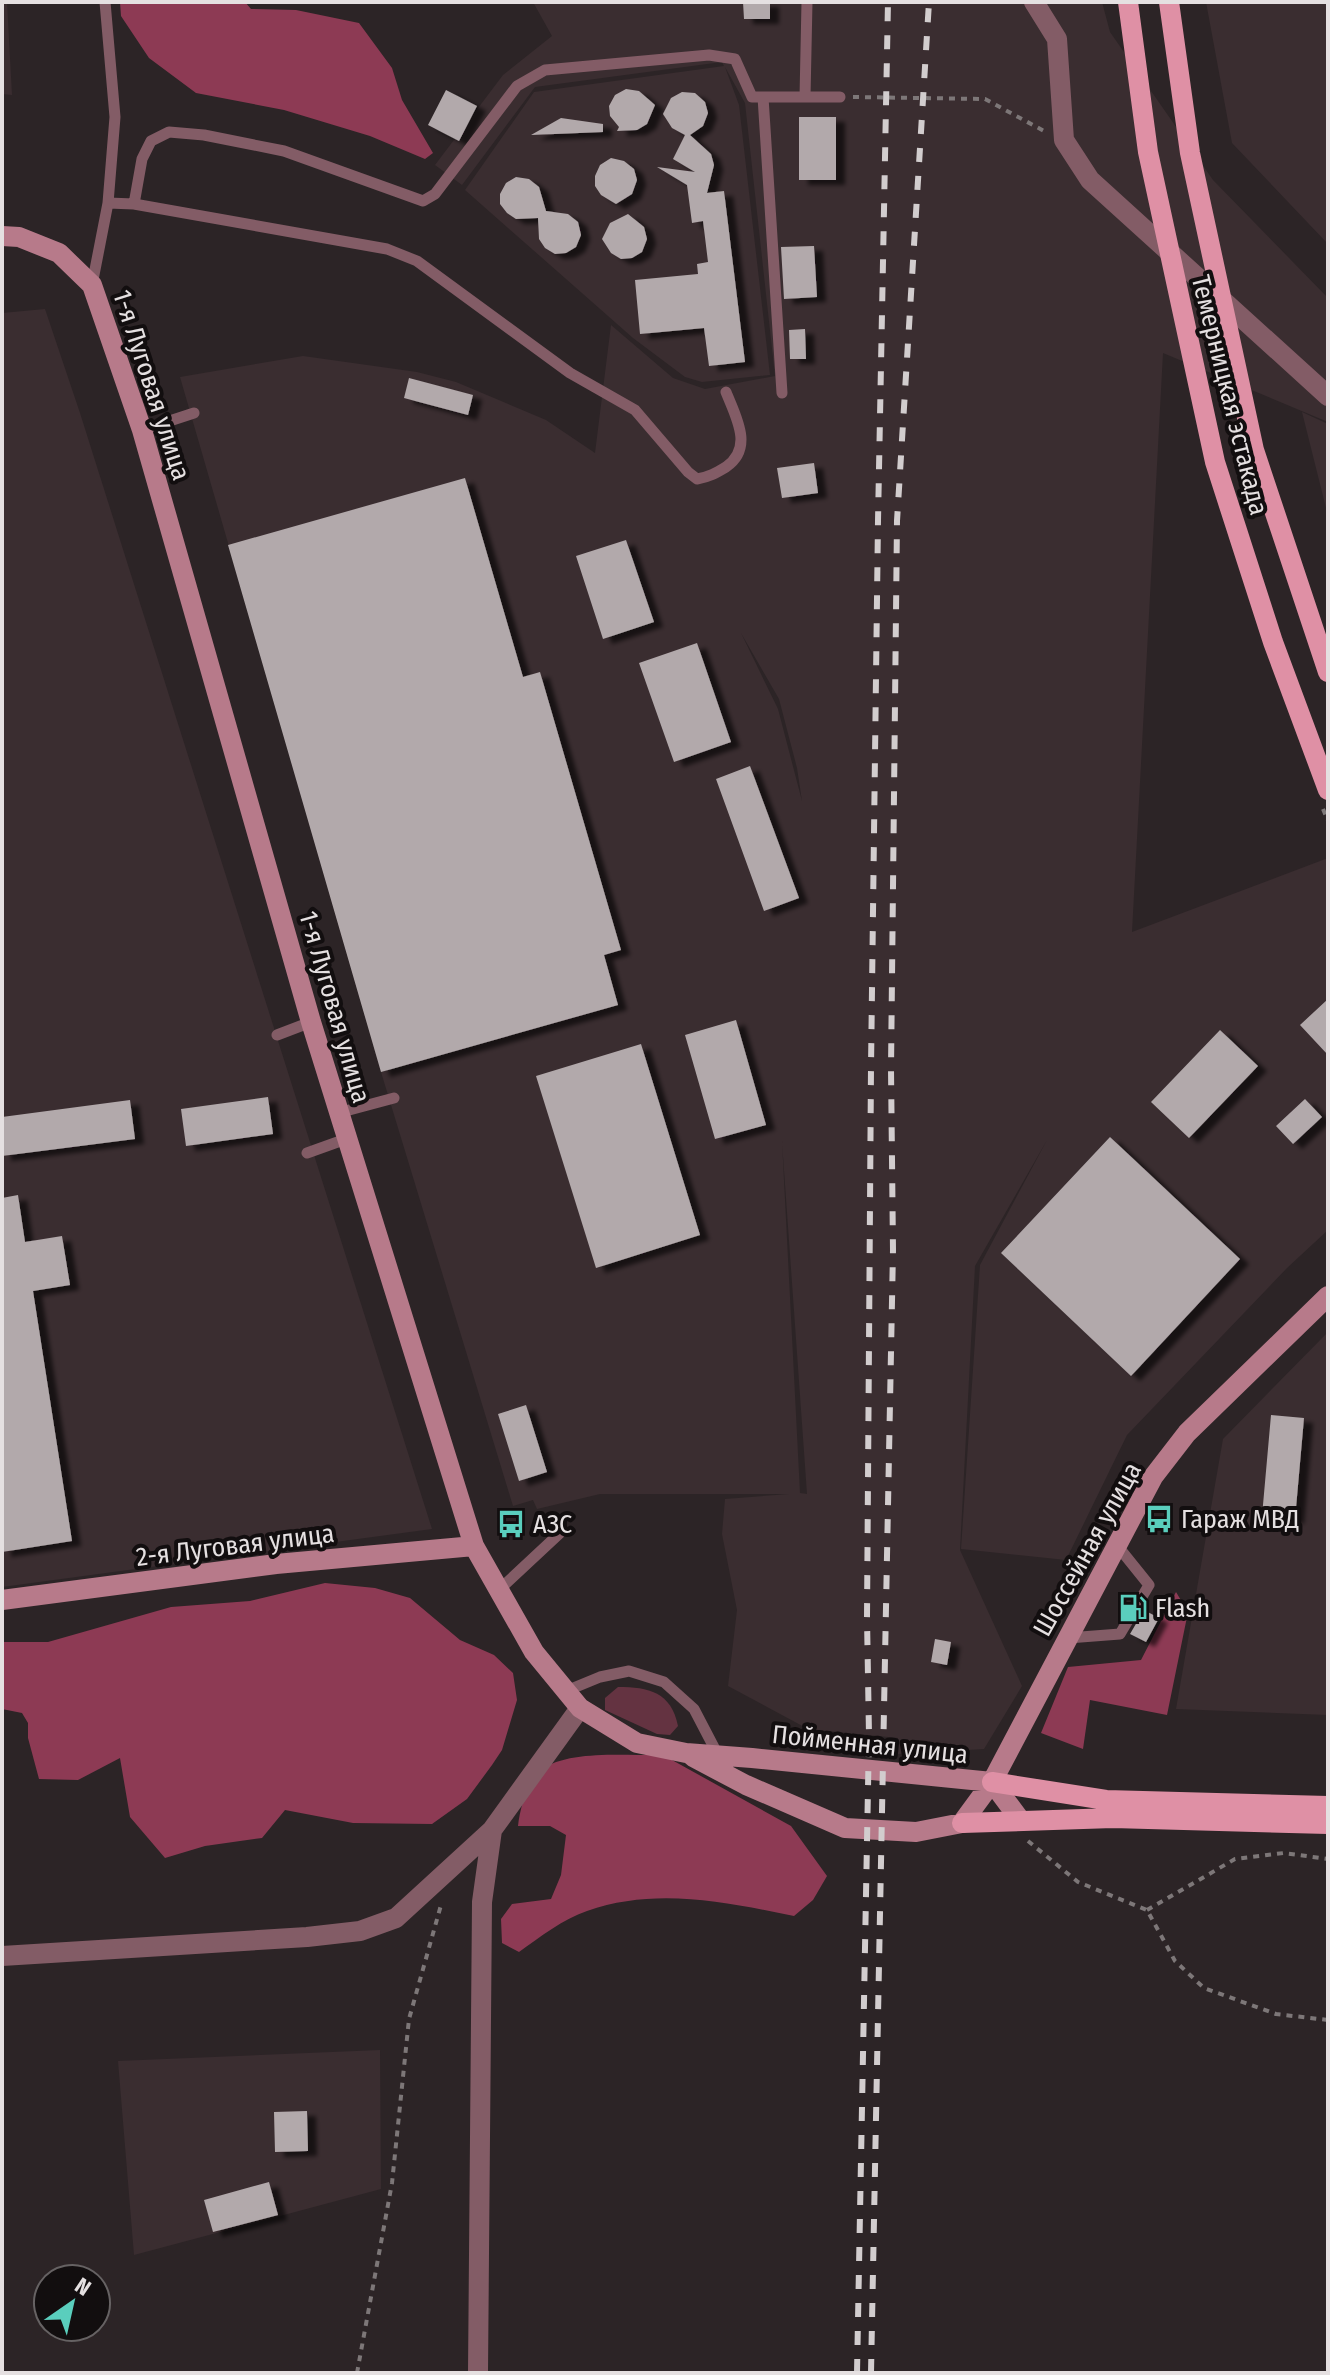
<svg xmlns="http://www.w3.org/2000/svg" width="1330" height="2375" viewBox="0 0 1330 2375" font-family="'Fira Sans Condensed',sans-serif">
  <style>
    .built { fill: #3a2d30; fill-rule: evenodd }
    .green { fill: #643341 }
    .forest { fill: #8d3a54 }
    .building { fill: #b2a9ab; filter: url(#shadow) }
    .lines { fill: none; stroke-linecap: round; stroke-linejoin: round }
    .path { stroke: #7d7778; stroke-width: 4; stroke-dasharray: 6 6; stroke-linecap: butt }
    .lane { stroke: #835c66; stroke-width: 11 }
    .street { stroke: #835c66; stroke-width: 20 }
    .secondary { stroke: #b77a8a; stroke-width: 20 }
    .primary { stroke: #df90a5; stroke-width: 20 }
    .rail { stroke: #d2cdce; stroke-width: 6; stroke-dasharray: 14 14; stroke-linecap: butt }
    .labels { text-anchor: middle; stroke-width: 8; stroke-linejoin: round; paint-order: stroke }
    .street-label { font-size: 26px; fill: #e5e0e1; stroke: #120e0f }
    .poi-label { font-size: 26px; fill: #e5e0e1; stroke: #120e0f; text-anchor: start }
  </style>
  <defs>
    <filter id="shadow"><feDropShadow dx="9" dy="5" stdDeviation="2" flood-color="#0009"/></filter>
  </defs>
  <rect width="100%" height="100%" fill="#2c2426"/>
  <path class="built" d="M 2,2 L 7,2 L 12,95 L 2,94 Z
    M 533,2 L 1102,2 L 1110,32 L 1213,180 L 1328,298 L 1328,422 L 1163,353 L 1132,932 L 1328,858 L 1328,1230 L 1287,1268 L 1127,1435 L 1066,1560 L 961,1549 L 980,1265 L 1047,1140 L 975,1266 L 960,1550 L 1022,1686 L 984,1749 L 897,1754 L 898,1738 L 808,1729 L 728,1686 L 737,1610 L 722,1534 L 725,1499 L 789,1494 L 600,1494 L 537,1509 L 533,1500 L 513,1506 L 381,1072 L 180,377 L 303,356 L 417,372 L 456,382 L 546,420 L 595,453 L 611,325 L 673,378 L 705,389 L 775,376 L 745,103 L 725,67 L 739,105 L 770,375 L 702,382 L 685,377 L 633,338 L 465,190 L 534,92 L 724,66 L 722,62 L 535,87 L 462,185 L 435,165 L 503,75 L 552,36 ZM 741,633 L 779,699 L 797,768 L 802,801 L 778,709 ZM 782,1141 L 782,1142 L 807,1494 L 800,1493 Z
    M 1206,2 L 1328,2 L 1328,244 L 1232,143 Z
    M 45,309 L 80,413 L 432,1529 L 2,1587 L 2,313 Z
    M 1302,412 L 1328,424 L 1328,516 Z
    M 1328,1332 L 1328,1715 L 1176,1709 L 1223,1439 Z
    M 380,2050 L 381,2189 L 134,2255 L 118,2061 Z"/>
  <path class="green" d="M 618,1687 C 649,1687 671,1692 678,1726 L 670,1735 L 657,1734 L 605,1710 L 605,1698 Z"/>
  <path class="forest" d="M 120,2 L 245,2 L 251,9 L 296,10 L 359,23 L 392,68 L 402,100 L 433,153 L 425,159 L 370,136 L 284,110 L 196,93 L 149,58 L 121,16 Z
    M 325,1583 L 375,1588 L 410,1598 L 460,1640 L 494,1655 L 513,1673 L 517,1700 L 502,1750 L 492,1765 L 467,1799 L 432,1824 L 353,1823 L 285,1810 L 262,1838 L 205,1846 L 165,1858 L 130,1817 L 120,1758 L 78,1780 L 39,1779 L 28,1738 L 28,1723 L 22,1713 L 2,1709 L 2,1642 L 48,1642 L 171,1607 L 250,1601 Z
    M 1176,1592 L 1188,1612 L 1167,1715 L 1090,1700 L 1083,1749 L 1041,1733 L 1068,1667 L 1141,1660 Z
    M 663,1755 L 791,1826 L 827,1876 L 813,1900 L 794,1916 C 725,1902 656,1887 587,1911 C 563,1919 540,1937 519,1952 L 502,1943 L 501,1919 L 512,1904 L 551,1899 L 561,1875 L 566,1835 L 550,1826 L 518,1826 C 520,1809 527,1781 541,1770 C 568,1749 630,1756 663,1755 Z"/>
  <path class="building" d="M 743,2 L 770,2 L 770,19 L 744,19 Z
    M 626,89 L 639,91 L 655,105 L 647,124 L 637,130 L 617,131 L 619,127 L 610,116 L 609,106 L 615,95 Z
    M 446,90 L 477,106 L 459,141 L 428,125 Z
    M 682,92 L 695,93 L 705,102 L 708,113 L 703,126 L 690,135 L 711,154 L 714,165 L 707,193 L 724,191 L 745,362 L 709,366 L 704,328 L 640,334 L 635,280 L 698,274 L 697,264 L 708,262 L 703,221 L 692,223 L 687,185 L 657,167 L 695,172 L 673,159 L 685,135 L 672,128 L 663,114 L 671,98 Z
    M 799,117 L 836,117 L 836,180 L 799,180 Z
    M 561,118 L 603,124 L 603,132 L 531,135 Z
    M 611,158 L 624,161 L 634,169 L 637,180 L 632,194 L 616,204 L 601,195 L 595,186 L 595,176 L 600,165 Z
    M 516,177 L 529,179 L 539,187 L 546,211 L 568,214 L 578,222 L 581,235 L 576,247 L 566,253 L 555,254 L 545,248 L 539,239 L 538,218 L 516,219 L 507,213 L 500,204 L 500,194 L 506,183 Z
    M 628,214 L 644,227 L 647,239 L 642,252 L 632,258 L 621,259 L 611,253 L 602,239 L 610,223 Z
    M 814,246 L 817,297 L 784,299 L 781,247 Z
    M 805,329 L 806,359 L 790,359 L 789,330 Z
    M 409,378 L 473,395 L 468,415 L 404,398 Z
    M 814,463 L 818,493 L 782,498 L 777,468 Z
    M 465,478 L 523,677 L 540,672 L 621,950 L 604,955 L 618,1005 L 381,1072 L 228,545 Z
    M 626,540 L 654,622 L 603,639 L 576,556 Z
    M 697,643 L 731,742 L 674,762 L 639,663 Z
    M 750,766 L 799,898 L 764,911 L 716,779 Z
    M 1328,999 L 1328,1055 L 1300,1025 Z
    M 736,1020 L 766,1125 L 715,1139 L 685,1035 Z
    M 1220,1030 L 1258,1066 L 1189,1138 L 1151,1102 Z
    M 641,1044 L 700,1235 L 596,1268 L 536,1076 Z
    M 268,1097 L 273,1134 L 186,1146 L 181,1109 Z
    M 1305,1099 L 1322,1117 L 1293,1144 L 1276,1126 Z
    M 130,1100 L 135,1139 L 2,1156 L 2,1117 Z
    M 1110,1137 L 1240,1259 L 1131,1376 L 1001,1253 Z
    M 18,1195 L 25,1242 L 62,1236 L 70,1285 L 33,1291 L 72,1541 L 2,1552 L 2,1198 Z
    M 526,1405 L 547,1472 L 519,1481 L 498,1414 Z
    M 1271,1415 L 1304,1418 L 1295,1519 L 1262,1516 Z
    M 1144,1610 L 1159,1618 L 1146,1642 L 1130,1634 Z
    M 935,1639 L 951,1642 L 947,1665 L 931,1662 Z
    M 307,2111 L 308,2151 L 275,2152 L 274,2112 Z
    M 269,2182 L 278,2215 L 213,2232 L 204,2200 Z"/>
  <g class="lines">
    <path class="path" d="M 853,97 L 985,99 L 1044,131
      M 1323,809 L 1328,821
      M 1028,1841 L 1078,1882 L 1147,1910 L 1175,1961 L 1204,1988 L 1276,2014 L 1328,2020
      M 1147,1910 L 1235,1859 L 1284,1853 L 1328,1859
      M 357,2373 L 392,2183 L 409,2019 L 441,1905"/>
    <path class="lane" d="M 763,97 L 782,393
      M 805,97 L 807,2
      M 108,203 L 134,204 L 387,249 L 417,261 L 570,373 L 635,410 L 688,472 L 697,479 C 709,477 716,473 726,467 C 754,448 736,417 726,392
      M 134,204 L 142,159 L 151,141 L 169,132 L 204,135 L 284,151 L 423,201 L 435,194 L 517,86 L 545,70 L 709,55 L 735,59 L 752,97 L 840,97
      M 92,285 L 108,203 L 115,117 L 105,2
      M 142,430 L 194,413
      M 277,1035 L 311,1022
      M 338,1113 L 394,1098
      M 307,1153 L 346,1139
      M 499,1590 L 560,1533
      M 1068,1638 L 1120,1634 L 1149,1585 L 1116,1544
      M 566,1691 L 600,1677 L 629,1671 L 664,1682 L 694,1709 L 718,1755"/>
    <path class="street" d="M 1034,2 L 1057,39 L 1064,140 L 1090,180 L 1328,396
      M 2,1956 L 307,1937 L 360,1931 L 396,1918 L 492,1830
      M 478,2373 L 482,1902 L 492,1830 L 580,1708"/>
    <path class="secondary" d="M 2,236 L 19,237 L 59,253 L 92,285 L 142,430 L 311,1022 L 474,1546 L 534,1652 L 580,1708 L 637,1743 L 686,1753 L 752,1758 L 992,1782
      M 2,1600 L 276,1564 L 474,1546
      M 693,1757 L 746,1785 L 845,1828 L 916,1832 L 962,1823 L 992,1782 L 1153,1477 L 1187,1433 L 1328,1296
      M 992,1782 L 1021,1821"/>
    <path class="primary" d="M 1128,2 L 1148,152 L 1215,462 L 1273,642 L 1328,790
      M 1169,2 L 1190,153 L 1254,450 L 1328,672
      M 992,1782 L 1106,1800 L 1328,1806
      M 962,1823 L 1113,1818 L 1328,1824"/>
    <path class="rail" d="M 857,2373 L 869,1735 L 867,1618 L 871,1068 L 878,521 L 888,2
      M 871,2373 L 893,1250 L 891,1069 L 897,521 L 929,2"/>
  </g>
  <defs>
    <symbol id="bus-bare" viewBox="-9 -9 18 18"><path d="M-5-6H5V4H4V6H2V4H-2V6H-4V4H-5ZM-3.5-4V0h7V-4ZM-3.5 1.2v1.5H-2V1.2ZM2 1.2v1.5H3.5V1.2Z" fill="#5acebd" stroke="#120e0f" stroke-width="2.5" paint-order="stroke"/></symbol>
    <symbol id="fuel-bare" viewBox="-9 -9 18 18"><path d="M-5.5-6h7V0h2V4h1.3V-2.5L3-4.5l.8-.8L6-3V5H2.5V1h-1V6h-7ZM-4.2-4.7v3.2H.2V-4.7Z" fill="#5acebd" stroke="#120e0f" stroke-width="2.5" paint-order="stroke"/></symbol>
  </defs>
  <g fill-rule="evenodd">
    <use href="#bus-bare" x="1139" y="1499" width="40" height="40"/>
    <use href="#bus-bare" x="491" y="1504" width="40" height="40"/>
    <use href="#fuel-bare" x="1113" y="1588" width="40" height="40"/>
  </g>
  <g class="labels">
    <g class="street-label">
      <text transform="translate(152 385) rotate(72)" y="9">1-я Луговая улица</text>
      <text transform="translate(1230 395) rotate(76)" y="9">Темерницкая эстакада</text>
      <text transform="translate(335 1007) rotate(74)" y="9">1-я Луговая улица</text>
      <text transform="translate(235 1545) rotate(-7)" y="9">2-я Луговая улица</text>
      <text transform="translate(1087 1549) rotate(-61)" y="9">Шоссейная улица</text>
      <text transform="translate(870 1744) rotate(6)" y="9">Пойменная улица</text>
    </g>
    <g class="poi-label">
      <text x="1181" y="1528">Гараж МВД</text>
      <text x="533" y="1533">АЗС</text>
      <text x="1155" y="1617">Flash</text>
    </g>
  </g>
  <rect width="1330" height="2375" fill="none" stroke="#e5e0e1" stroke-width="8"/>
  <g transform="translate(72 2303) rotate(34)"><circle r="38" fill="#120e0f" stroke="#666263" stroke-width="2"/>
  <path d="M0-6L14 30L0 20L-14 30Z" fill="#5acebd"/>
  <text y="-12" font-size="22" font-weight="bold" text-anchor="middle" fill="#e5e0e1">N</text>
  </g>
</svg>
